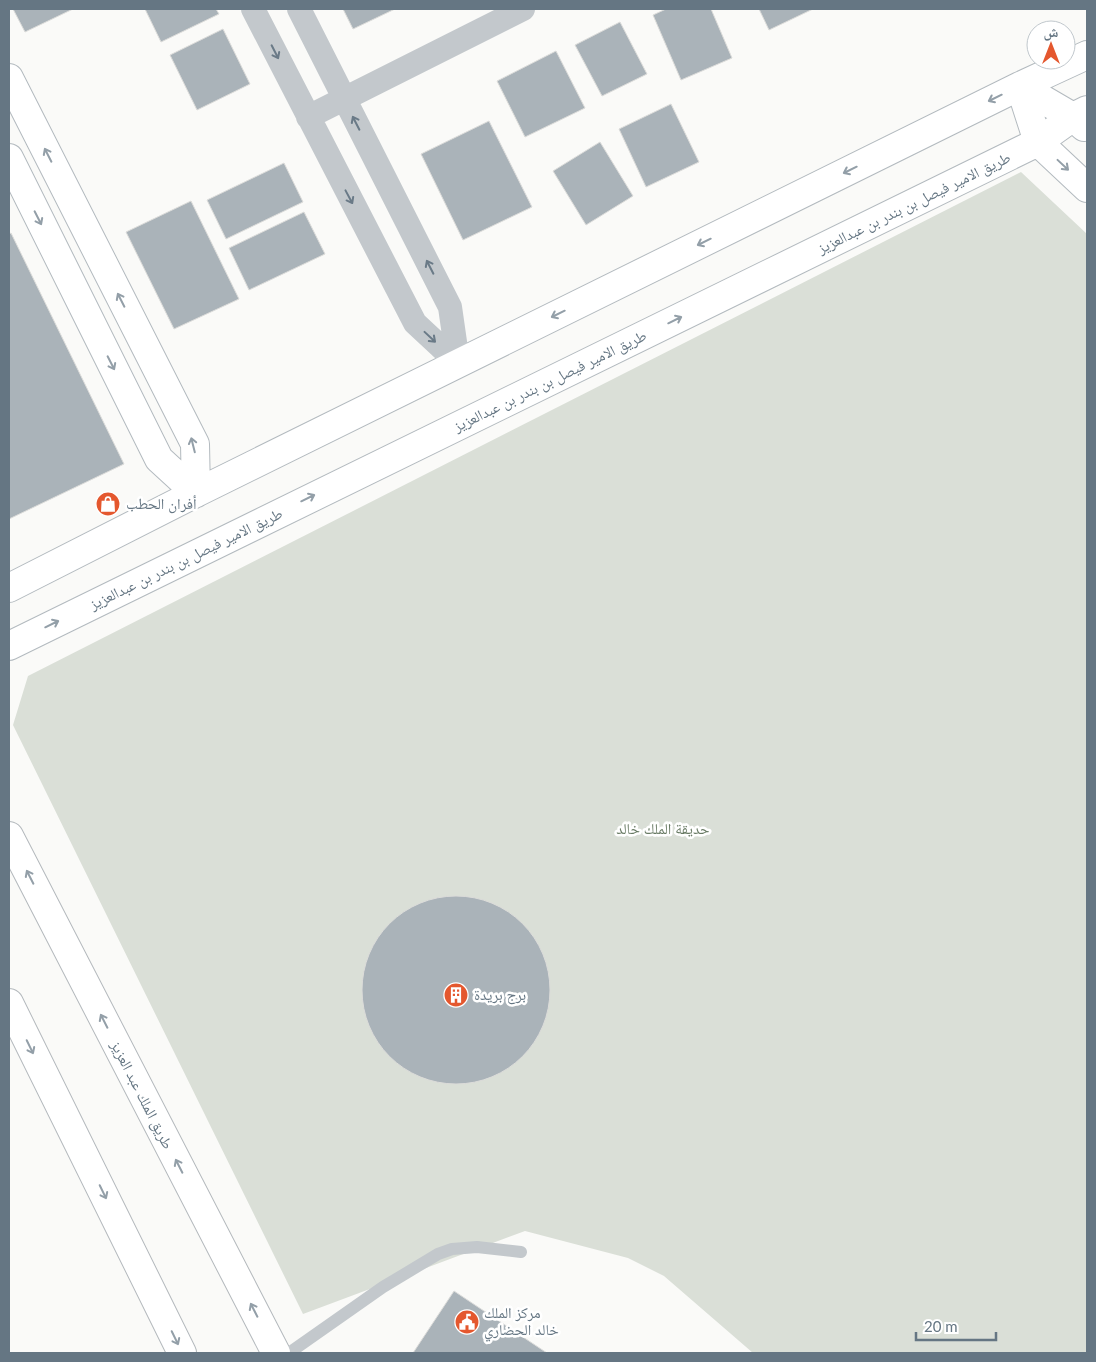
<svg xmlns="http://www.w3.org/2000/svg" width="1096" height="1362" viewBox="0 0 1096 1362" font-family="Lato,'Noto Naskh Arabic',sans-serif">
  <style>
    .green { fill: #dadfd7 }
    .building { fill: #aab3b9; stroke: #dcdcda }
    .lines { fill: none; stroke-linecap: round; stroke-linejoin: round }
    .secondary-casing { stroke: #b3babf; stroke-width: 30 }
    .highway-casing { stroke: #b4b9bd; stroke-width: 30 }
    .lane { stroke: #c3c8cc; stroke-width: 12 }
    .street { stroke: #c3c8cc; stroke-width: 24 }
    .secondary { stroke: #fff; stroke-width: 28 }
    .highway { stroke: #fff; stroke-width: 28 }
    .oneway { stroke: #6a7a87 }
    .oneway2 { stroke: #939fa8 }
    .labels { text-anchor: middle; stroke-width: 5; stroke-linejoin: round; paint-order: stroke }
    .street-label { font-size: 15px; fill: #657683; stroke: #fff }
    .poi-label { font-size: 15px; fill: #657683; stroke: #fff; text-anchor: start }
    .park-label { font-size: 15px; fill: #687a64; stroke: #fff }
  </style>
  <rect width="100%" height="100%" fill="#fafaf8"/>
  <path class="green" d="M 1021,172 L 1087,234 L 1087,1353 L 753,1353 L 664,1276 L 628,1258 L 525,1231 L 303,1314 L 13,725 L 28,676 Z"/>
  <path class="building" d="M 13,9 L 73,9 L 25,32 Z
    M 145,9 L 216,9 L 219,14 L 161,42 Z
    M 343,9 L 395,9 L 353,29 Z
    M 666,9 L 711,9 L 732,58 L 681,80 L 653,15 Z
    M 759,9 L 813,9 L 769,30 Z
    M 620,22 L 647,74 L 602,96 L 575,45 Z
    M 223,29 L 250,84 L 197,110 L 170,55 Z
    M 556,51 L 585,108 L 525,137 L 497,81 Z
    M 671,104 L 699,162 L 646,187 L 619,129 Z
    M 489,121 L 532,207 L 463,240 L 421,154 Z
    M 600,142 L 633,196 L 586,225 L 553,171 Z
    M 284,163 L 303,202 L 226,239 L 207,200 Z
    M 191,201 L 239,299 L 174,329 L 126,232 Z
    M 304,212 L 325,254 L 249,290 L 229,248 Z
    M 11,233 L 124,464 L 9,519 L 9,234 Z
    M362 990a94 94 0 1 1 188 0a94 94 0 1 1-188 0Z
    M 454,1291 L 547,1353 L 413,1353 Z"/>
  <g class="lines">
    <defs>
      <path id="secondary" d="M 9,78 L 195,444 L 196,493
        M 1020,86 L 1038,142 L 1087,188
        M 1020,86 L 1073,117 L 1084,127
        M 9,158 L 159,459 L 196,493
        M 9,588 L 196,493 L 1020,86 L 1087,55
        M 9,646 L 1038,142 L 1073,117 L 1087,110"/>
      <path id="highway" d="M 9,836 L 276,1353
        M 9,1003 L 182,1353"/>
    </defs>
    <use href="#secondary" class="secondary-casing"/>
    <use href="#highway" class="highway-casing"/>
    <path class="lane" d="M 289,1353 L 383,1287 L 438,1254 L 452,1249 L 477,1247 L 521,1252"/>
    <path class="street" d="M 253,9 L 415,323 L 458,363
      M 299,9 L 450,307 L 458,363
      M 308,117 L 523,9"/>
    <use href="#secondary" class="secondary"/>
    <use href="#highway" class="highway"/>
  </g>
  <defs><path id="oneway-shaft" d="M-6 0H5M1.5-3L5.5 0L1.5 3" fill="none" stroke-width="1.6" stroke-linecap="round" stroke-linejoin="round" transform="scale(1.25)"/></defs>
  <g class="oneway">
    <use href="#oneway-shaft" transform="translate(275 52) rotate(63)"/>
    <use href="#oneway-shaft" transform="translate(356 123) rotate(-117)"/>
    <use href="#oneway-shaft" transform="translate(349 197) rotate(62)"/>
    <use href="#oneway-shaft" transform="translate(430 267) rotate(-117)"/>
    <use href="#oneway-shaft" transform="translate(430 337) rotate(43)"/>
  </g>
  <g class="oneway2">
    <use href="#oneway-shaft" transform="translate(995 98) rotate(154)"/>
    <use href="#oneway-shaft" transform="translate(48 155) rotate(-117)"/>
    <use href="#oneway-shaft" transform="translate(1063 165) rotate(43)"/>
    <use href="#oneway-shaft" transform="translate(850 170) rotate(154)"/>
    <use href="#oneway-shaft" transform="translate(38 218) rotate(63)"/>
    <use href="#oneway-shaft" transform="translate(704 242) rotate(154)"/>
    <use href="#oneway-shaft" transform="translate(121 300) rotate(-117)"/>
    <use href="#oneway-shaft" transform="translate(558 314) rotate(154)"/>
    <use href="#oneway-shaft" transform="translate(675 320) rotate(-26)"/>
    <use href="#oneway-shaft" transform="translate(111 363) rotate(63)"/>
    <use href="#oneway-shaft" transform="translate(193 445) rotate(-104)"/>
    <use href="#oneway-shaft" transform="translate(308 498) rotate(-26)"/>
    <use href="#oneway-shaft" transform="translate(52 624) rotate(-26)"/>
    <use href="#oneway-shaft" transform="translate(30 877) rotate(-117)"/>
    <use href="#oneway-shaft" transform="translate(104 1021) rotate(-117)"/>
    <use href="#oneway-shaft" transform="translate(30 1047) rotate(64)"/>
    <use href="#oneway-shaft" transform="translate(179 1166) rotate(-117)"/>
    <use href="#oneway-shaft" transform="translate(103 1192) rotate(64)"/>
    <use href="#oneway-shaft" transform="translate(254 1310) rotate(-117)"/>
    <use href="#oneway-shaft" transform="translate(175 1338) rotate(64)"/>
  </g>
  <defs>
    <symbol id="shop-disc" viewBox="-11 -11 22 22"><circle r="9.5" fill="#e4572e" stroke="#fff"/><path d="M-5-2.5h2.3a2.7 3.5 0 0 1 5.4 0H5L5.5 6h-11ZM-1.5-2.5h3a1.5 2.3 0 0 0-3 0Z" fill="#fff"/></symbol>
    <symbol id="building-disc" viewBox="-11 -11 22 22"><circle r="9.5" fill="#e4572e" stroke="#fff"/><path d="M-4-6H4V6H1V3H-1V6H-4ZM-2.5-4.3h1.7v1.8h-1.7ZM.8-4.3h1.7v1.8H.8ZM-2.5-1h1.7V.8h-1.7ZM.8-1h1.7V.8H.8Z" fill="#fff"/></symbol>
    <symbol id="civic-disc" viewBox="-11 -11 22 22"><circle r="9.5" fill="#e4572e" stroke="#fff"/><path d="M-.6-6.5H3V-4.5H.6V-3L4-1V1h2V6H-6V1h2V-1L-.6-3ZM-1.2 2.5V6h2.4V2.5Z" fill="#fff"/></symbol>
  </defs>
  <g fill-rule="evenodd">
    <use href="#shop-disc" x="94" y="490" width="28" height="28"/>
    <use href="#building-disc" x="442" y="981" width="28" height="28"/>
    <use href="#civic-disc" x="453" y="1308" width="28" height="28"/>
  </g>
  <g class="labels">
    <g class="street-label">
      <text transform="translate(914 203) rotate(-26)" y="5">طريق الامير فيصل بن بندر بن عبدالعزيز</text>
      <text transform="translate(550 381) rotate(-26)" y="5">طريق الامير فيصل بن بندر بن عبدالعزيز</text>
      <text transform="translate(186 559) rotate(-26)" y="5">طريق الامير فيصل بن بندر بن عبدالعزيز</text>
      <text transform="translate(142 1095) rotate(63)" y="5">طريق الملك عبد العزيز</text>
    </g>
    <g class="poi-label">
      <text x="126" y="509">أفران الحطب</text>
      <text x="474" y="1000">برج بريدة</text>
      <text x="484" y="1318">مركز الملك<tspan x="484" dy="17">خالد الحضاري</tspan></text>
    </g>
    <g class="park-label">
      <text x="663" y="834">حديقة الملك خالد</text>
    </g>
  </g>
  <rect width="1096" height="1362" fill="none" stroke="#657683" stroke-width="20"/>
  <g transform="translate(1051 45)"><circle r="24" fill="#ffffff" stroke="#c1c8cd"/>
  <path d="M0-4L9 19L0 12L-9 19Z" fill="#e4572e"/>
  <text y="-8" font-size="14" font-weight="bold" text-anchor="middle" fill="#657683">ش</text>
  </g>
  <path d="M916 1332v8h80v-8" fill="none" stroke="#657683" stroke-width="2.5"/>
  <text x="924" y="1332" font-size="15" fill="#657683" stroke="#ffffff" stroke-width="4" paint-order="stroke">20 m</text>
</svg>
